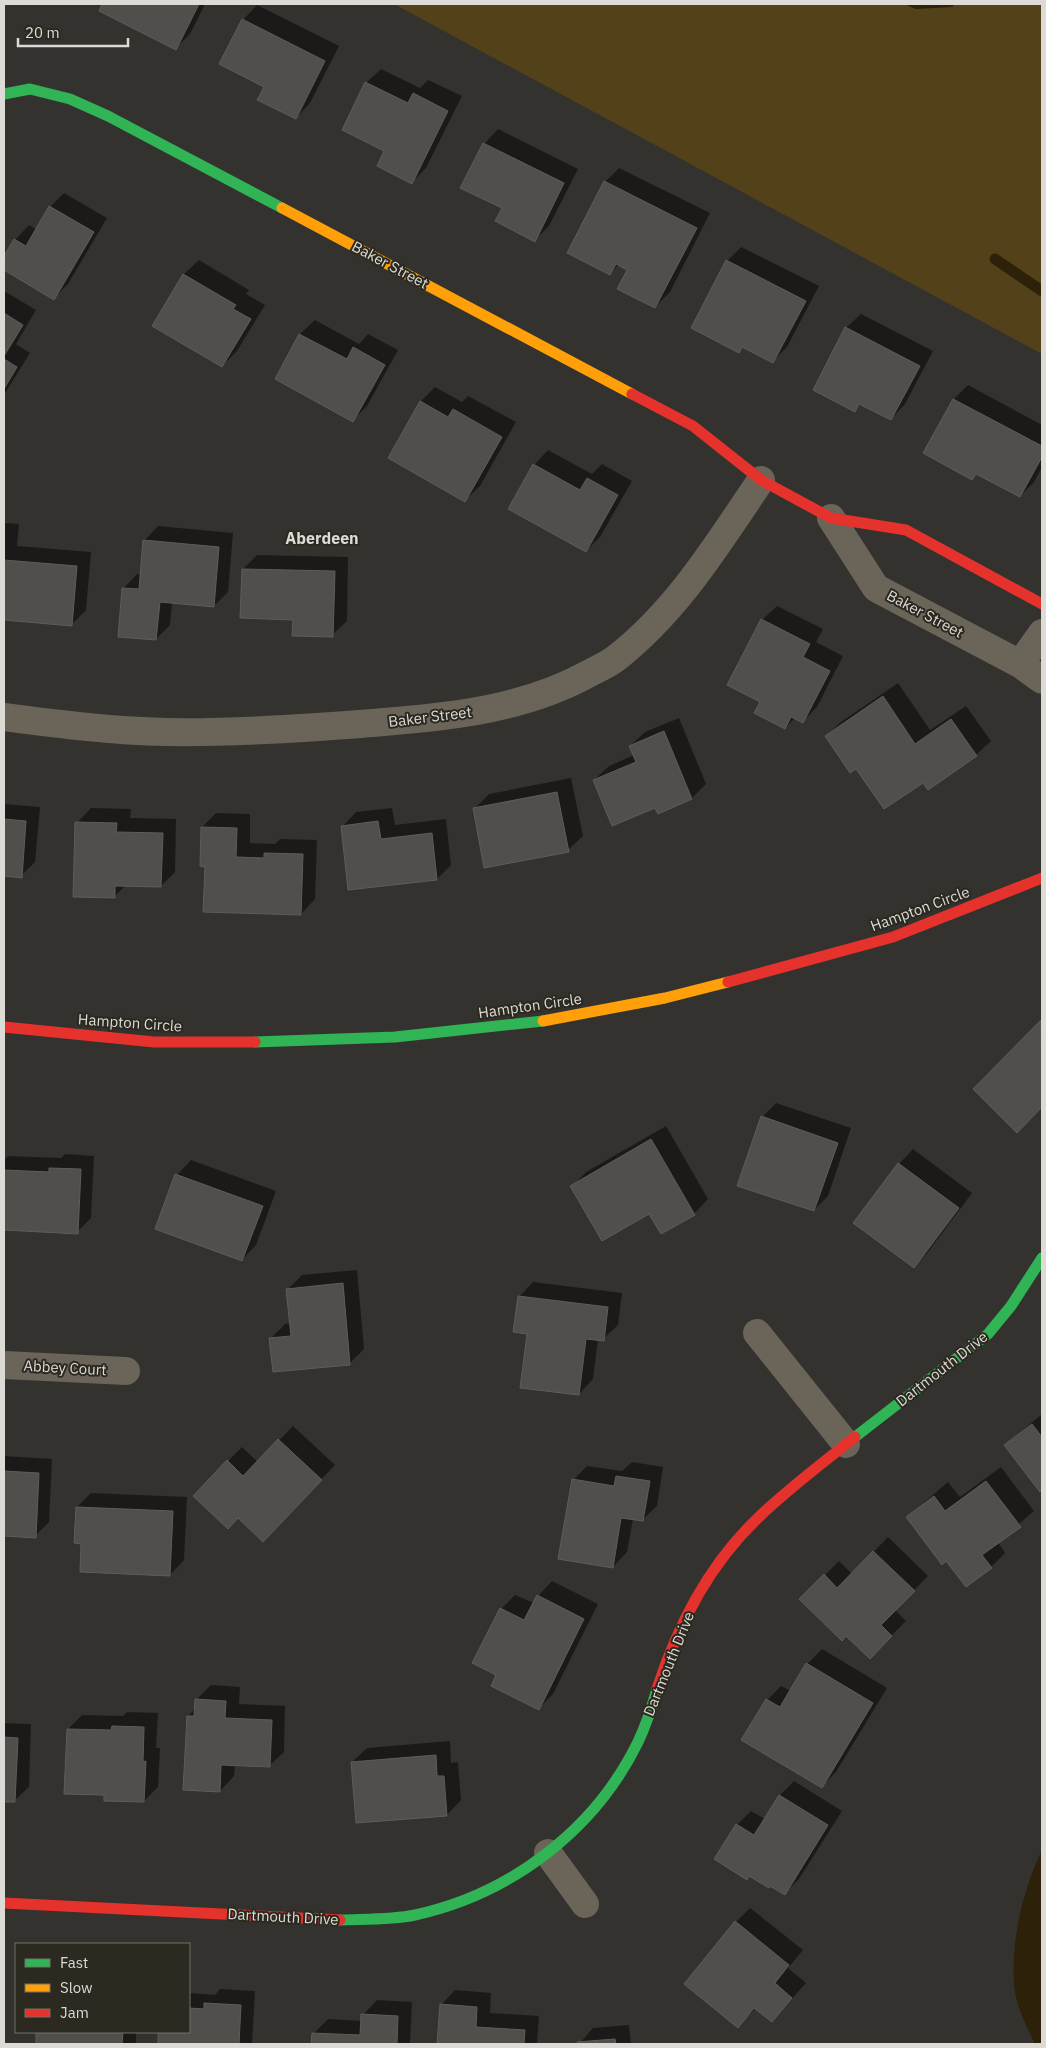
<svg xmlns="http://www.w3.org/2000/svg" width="1046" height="2048" viewBox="0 0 1046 2048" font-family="'IBM Plex Sans',sans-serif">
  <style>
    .green { fill: #534219 }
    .water { fill: #2d2209 }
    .shadow { fill: #0007 }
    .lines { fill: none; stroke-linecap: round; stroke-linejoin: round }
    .stream { stroke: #2d2209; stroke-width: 11 }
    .building { fill: #504f4c; stroke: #5e5d5a }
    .street { stroke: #6a6459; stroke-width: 28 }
    .fast { stroke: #30b455; stroke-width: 11 }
    .slow { stroke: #ff9f0a; stroke-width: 11 }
    .jam { stroke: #e5322d; stroke-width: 11 }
    .labels { text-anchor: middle; stroke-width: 4; stroke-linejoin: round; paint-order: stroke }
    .street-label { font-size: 15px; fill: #dddbd6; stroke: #2c2921 }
    .neighbourhood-label { font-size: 16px; font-weight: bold; fill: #dddbd6; stroke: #2c2921 }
  </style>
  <rect width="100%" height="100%" fill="#33322e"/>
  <path class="green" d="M 394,4 L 1042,4 L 1042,354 Z"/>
  <path class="water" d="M 904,4 L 955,4 L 952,7 L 916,9 Z
    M 1042,1850 L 1042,2044 L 1035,2044 C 1026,2025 1015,2005 1014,1983 C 1011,1939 1023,1890 1042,1850 Z"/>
  <path class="shadow" d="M 104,4 L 205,4 L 190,34 L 176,48 L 100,10 Z
    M 257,5 L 339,46 L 310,103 L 296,118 L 266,86 L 243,20 Z
    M 381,69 L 420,88 L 428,80 L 462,96 L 426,168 L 412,182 L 386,150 L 366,83 Z
    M 498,129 L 578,169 L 549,226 L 535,240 L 503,208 L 484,144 Z
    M 619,168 L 710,213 L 670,292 L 655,307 L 628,269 L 619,264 L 610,274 L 605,182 Z
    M 64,193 L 107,218 L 68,284 L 54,298 L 4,269 L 4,259 L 15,240 L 29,225 L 37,230 L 50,207 Z
    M 741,247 L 819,286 L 787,347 L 773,361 L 743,346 L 738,351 L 727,261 Z
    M 199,260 L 249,290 L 246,294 L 265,305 L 237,351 L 222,366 L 154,326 L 184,274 Z
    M 4,291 L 36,310 L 16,344 L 30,353 L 4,395 Z
    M 861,314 L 933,351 L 905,404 L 891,419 L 861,404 L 855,410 L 846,328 Z
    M 315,320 L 359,344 L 368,334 L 398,350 L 367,406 L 353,420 L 276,378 L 300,334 Z
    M 968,385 L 1042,425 L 1042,467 L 1034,482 L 1020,496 L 978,473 L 972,479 L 954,399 Z
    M 435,387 L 462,402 L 468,396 L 516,422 L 480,486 L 465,500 L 389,458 L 421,401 Z
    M 548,450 L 592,474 L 602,464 L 632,481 L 600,537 L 586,551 L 534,465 Z
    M 4,523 L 19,524 L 17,546 L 91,552 L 86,610 L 71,625 L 4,618 Z
    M 158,526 L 233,533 L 228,592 L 214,606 L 172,602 L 170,625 L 156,639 L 123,589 L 137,574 L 141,575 L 144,541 Z
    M 257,555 L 348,557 L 347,621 L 332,635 L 294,618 L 243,569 Z
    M 777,606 L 823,629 L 816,642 L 843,656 L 817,707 L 802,722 L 795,718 L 785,728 L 761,701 L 762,620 Z
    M 898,683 L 930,730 L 966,706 L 991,741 L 976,755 L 923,781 L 856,767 L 826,736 L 841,722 Z
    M 679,718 L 706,784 L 692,798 L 658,812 L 655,806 L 594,780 L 609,766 L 634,755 L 630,746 L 645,732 Z
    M 571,778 L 583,836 L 568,850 L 475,808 L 489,794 Z
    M 4,804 L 40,807 L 35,862 L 21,876 L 4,875 Z
    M 91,808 L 131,809 L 130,818 L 176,819 L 175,872 L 161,886 L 126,885 L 114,897 L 77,823 Z
    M 392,808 L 395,825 L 446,819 L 451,865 L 437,879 L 342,827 L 356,812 Z
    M 216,813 L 250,814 L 250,843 L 275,844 L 280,839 L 317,840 L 315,899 L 301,914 L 206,865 L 202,827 Z
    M 1042,1021 L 1042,1106 L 1031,1117 L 974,1089 Z
    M 776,1103 L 851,1128 L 828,1196 L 814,1210 L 762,1117 Z
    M 666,1126 L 708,1199 L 694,1214 L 650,1213 L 572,1187 L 586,1172 Z
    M 913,1149 L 972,1193 L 928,1252 L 914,1267 L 855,1223 L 899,1164 Z
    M 65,1154 L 94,1156 L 91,1218 L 77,1232 L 4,1229 L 4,1160 L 8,1156 L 61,1158 Z
    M 191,1160 L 276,1191 L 256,1245 L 242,1260 L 177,1175 Z
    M 357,1270 L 364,1349 L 350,1363 L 274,1371 L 271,1338 L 285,1324 L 291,1323 L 288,1289 L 302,1275 Z
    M 533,1282 L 622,1293 L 618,1325 L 603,1339 L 598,1339 L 593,1379 L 579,1394 L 528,1333 L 519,1297 Z
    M 1042,1414 L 1042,1489 L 1040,1490 L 1005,1445 Z
    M 293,1426 L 335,1465 L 277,1526 L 238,1517 L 228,1461 L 242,1447 L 258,1462 Z
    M 4,1456 L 52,1459 L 49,1522 L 35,1536 L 4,1535 Z
    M 632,1462 L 663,1467 L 657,1506 L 642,1520 L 633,1519 L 627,1552 L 613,1567 L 573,1480 L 587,1466 L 622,1471 Z
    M 1001,1467 L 1034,1511 L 998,1542 L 1005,1553 L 991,1567 L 947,1559 L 907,1517 L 948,1482 L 960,1497 Z
    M 91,1493 L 187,1497 L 184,1560 L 170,1575 L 83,1542 L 77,1507 Z
    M 888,1537 L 928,1576 L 895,1610 L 906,1621 L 870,1657 L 847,1635 L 801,1599 L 839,1561 L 852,1574 Z
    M 552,1581 L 598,1604 L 553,1694 L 538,1709 L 498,1674 L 501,1609 L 515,1595 L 534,1603 L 538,1596 Z
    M 822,1649 L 887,1688 L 836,1772 L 822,1786 L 767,1700 L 781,1686 L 791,1691 L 807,1664 Z
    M 211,1685 L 240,1687 L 239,1704 L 285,1706 L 284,1752 L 269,1766 L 235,1764 L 234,1776 L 220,1791 L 188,1716 L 196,1708 L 196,1700 Z
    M 127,1712 L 158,1713 L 156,1748 L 160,1748 L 158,1787 L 144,1801 L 106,1794 L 68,1729 L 82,1715 L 123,1716 Z
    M 4,1723 L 31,1724 L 29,1787 L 14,1801 L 4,1800 Z
    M 450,1741 L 451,1763 L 458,1762 L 461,1800 L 447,1815 L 352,1762 L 367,1748 Z
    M 794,1781 L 842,1811 L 799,1879 L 785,1893 L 750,1875 L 747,1878 L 737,1825 L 751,1811 L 765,1819 L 780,1795 Z
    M 750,1908 L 803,1950 L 788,1968 L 806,1983 L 772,2021 L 756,2008 L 738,2026 L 736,1922 Z
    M 220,1989 L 255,1991 L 252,2044 L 159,2044 L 160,2032 L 189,2032 L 189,1993 L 215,1995 Z
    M 455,1990 L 491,1993 L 490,2013 L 539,2016 L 537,2044 L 438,2044 L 441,2005 Z
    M 377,2000 L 412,2002 L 410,2044 L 313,2044 L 313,2034 L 328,2019 L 362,2021 L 363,2015 Z
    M 629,2025 L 631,2044 L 579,2044 L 593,2028 Z
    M 38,2032 L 136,2032 L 136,2044 L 37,2044 Z"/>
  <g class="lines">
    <path class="stream" d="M 995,259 L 1042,291"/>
  </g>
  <path class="building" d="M 102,4 L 199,4 L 176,50 L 99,11 Z
    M 242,19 L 325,61 L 296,119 L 257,100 L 264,87 L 219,64 Z
    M 365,82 L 408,103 L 413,93 L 448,111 L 412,184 L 377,166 L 384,151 L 342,130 Z
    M 483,143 L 564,183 L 535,242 L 495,221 L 502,208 L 460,188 Z
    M 604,181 L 697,228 L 655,308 L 617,289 L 627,270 L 616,264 L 610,275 L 567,253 Z
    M 49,206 L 94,232 L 54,300 L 4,270 L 4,256 L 14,239 L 26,246 Z
    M 726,260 L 806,301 L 773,363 L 742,347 L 739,353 L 691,328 Z
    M 183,274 L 236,305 L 233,309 L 251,319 L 222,367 L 152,326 Z
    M 4,313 L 23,325 L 4,356 Z
    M 845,327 L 920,366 L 891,420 L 859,404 L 855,412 L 813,390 Z
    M 299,334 L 347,359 L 353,347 L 385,365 L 353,422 L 275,379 Z
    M 4,359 L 17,367 L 4,389 Z
    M 953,399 L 1042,446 L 1042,457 L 1020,497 L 976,474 L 972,480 L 923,453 Z
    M 420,401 L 448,417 L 453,409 L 502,437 L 465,502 L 388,458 Z
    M 533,464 L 580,490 L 587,478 L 618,495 L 586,552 L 508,509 Z
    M 143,540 L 219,547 L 214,607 L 160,602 L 156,640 L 118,637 L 122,588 L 139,589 Z
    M 4,560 L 77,566 L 72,626 L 4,620 Z
    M 242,569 L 335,571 L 333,637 L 292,636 L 293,620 L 240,618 Z
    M 761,619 L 810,644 L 803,657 L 830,671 L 803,723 L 791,717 L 785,729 L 754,713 L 760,702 L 727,685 Z
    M 883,696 L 915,744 L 951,719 L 977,756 L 928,790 L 923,783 L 884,809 L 856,769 L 850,773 L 825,736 Z
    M 664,731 L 692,799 L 658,814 L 655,808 L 612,826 L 593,780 L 636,762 L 629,746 Z
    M 557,792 L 569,852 L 484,868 L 473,808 Z
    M 4,819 L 26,821 L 22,878 L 4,876 Z
    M 378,821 L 381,839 L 432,833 L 437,880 L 348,890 L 341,826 Z
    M 75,822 L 117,823 L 116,832 L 163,833 L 161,887 L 115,886 L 115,898 L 73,897 Z
    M 201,827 L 237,828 L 236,857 L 264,858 L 264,853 L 303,854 L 301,915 L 203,912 L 205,867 L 200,866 Z
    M 1041,1020 L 1042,1107 L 1017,1133 L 973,1089 Z
    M 761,1116 L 838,1143 L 814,1211 L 737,1186 Z
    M 651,1139 L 695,1215 L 661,1234 L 649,1214 L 602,1241 L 570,1186 Z
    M 898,1163 L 959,1208 L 914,1268 L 853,1223 Z
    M 49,1168 L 81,1169 L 78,1234 L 4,1230 L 4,1170 L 49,1172 Z
    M 175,1174 L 263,1206 L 242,1261 L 155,1229 Z
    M 343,1283 L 350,1365 L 273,1372 L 269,1338 L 291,1336 L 286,1289 Z
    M 518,1296 L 608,1307 L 604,1341 L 586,1339 L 579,1395 L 520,1388 L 527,1334 L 513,1332 Z
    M 1032,1424 L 1042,1437 L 1042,1490 L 1040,1492 L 1004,1445 Z
    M 278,1439 L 322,1480 L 263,1542 L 238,1518 L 228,1529 L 193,1496 L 227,1460 L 243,1476 Z
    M 4,1471 L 39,1473 L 36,1538 L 4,1536 Z
    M 616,1476 L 650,1481 L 643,1521 L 621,1518 L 613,1568 L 558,1559 L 572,1479 L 614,1486 Z
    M 986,1481 L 1021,1527 L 982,1555 L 992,1568 L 966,1587 L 946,1561 L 942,1565 L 906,1517 L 934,1496 L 945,1511 Z
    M 76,1507 L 173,1511 L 170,1576 L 80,1572 L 81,1544 L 74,1543 Z
    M 873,1551 L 915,1591 L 881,1625 L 892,1636 L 870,1659 L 846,1636 L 842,1641 L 799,1599 L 824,1574 L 837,1588 Z
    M 537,1595 L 584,1619 L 539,1710 L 491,1686 L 496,1675 L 472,1663 L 500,1608 L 524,1620 Z
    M 806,1663 L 873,1703 L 822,1788 L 741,1740 L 766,1699 L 780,1707 Z
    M 195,1699 L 226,1701 L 225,1718 L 272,1720 L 270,1767 L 221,1765 L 220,1792 L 183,1790 L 187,1716 L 194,1716 Z
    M 112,1726 L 144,1727 L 143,1762 L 146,1761 L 144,1802 L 104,1801 L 104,1795 L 64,1794 L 67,1729 L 111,1730 Z
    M 4,1737 L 18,1738 L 15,1802 L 4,1802 Z
    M 436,1755 L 437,1776 L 444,1776 L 447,1816 L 356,1823 L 351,1762 Z
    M 779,1795 L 828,1825 L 785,1895 L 770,1886 L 769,1888 L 749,1876 L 747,1880 L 714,1859 L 736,1824 L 754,1835 Z
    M 735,1921 L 789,1965 L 775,1983 L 792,1998 L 772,2022 L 754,2008 L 738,2028 L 684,1984 Z
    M 204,2003 L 241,2005 L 239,2044 L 158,2044 L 158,2032 L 189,2032 L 189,2008 L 204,2009 Z
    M 440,2004 L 477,2007 L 476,2027 L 525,2030 L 524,2044 L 437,2044 Z
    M 361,2014 L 398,2016 L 397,2044 L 311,2044 L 312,2033 L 360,2035 Z
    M 36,2032 L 123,2032 L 122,2044 L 36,2044 Z
    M 615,2039 L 616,2044 L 578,2044 L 577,2042 Z"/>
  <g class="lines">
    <path class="street" d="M 831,518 L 876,588 L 1020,664 L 1042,680
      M 1020,664 L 1042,633
      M 4,717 C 58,724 112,731 166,732 C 231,733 295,729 360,724 C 437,718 519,712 588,674 C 597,669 607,665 615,659 C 677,611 717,545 761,480
      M 757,1333 L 846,1444
      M 4,1365 L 126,1371
      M 548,1853 L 585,1904"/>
    <path class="fast" d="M 4,94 L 30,89 L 70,99 L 108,116 L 282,208
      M 255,1042 L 395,1037 L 543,1021
      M 855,1437 L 988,1334 L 1011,1306 L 1042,1258
      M 340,1920 C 365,1919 391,1920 415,1915 C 511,1894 595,1830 638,1742 C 646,1725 652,1707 657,1689"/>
    <path class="slow" d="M 282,208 L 632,394
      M 543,1021 L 665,998 L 728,982"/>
    <path class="jam" d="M 632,394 L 693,426 L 761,480 L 831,518 L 906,530 L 1042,604
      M 728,982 L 893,937 L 1042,878
      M 4,1027 L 154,1042 L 255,1042
      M 657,1689 C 678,1624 709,1564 759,1517 C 789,1488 823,1463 855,1437
      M 4,1903 L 340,1920"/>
  </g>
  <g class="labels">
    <g class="street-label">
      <text transform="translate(390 265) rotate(28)" y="5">Baker Street</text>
      <text transform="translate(925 614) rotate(28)" y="5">Baker Street</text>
      <text transform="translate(430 717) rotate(-7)" y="5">Baker Street</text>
      <text transform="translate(920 909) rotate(-20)" y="5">Hampton Circle</text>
      <text transform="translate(530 1006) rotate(-8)" y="5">Hampton Circle</text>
      <text transform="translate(130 1023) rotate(4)" y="5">Hampton Circle</text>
      <text transform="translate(65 1368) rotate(3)" y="5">Abbey Court</text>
      <text transform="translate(942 1369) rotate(-38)" y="5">Dartmouth Drive</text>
      <text transform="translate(669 1664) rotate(-68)" y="5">Dartmouth Drive</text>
      <text transform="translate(283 1917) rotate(3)" y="5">Dartmouth Drive</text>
    </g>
    <g class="neighbourhood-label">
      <text x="322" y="544">Aberdeen</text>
    </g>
  </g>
  <rect width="1046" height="2048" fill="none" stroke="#dddbd6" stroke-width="10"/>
  <rect x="15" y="1943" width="175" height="90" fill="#2c2921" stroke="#737069"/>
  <rect x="25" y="1959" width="25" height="8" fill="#30b455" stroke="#737069"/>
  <text x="60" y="1968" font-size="15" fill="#dddbd6">Fast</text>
  <rect x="25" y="1984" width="25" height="8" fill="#ff9f0a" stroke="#737069"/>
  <text x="60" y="1993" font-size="15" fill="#dddbd6">Slow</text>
  <rect x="25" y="2009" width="25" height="8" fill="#e5322d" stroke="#737069"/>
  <text x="60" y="2018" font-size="15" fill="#dddbd6">Jam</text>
  <path d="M18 38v8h110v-8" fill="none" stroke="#dddbd6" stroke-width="2.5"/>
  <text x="25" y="38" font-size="15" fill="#dddbd6" stroke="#2c2921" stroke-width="4" paint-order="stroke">20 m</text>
</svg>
